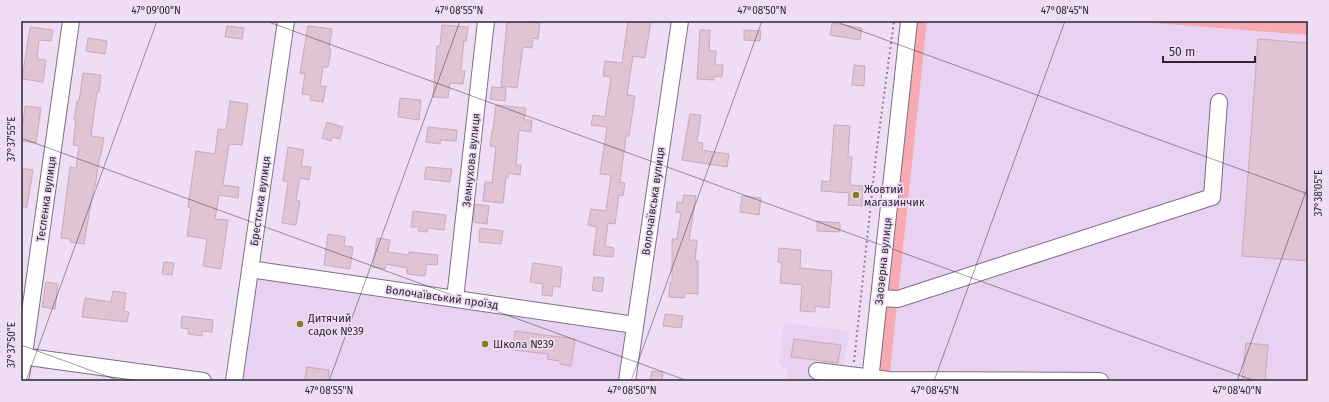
<svg xmlns="http://www.w3.org/2000/svg" width="1329" height="402" viewBox="0 0 1329 402" font-family="'Fira Sans',sans-serif">
  <style>
    .built { fill: #e8d1f1 }
    .green { fill: #f7aab0 }
    .building { fill: #e1c4d3; stroke: #c8abba }
    .lines { fill: none; stroke-linecap: round; stroke-linejoin: round }
    .minor-casing { stroke: #7e6e84; stroke-width: 18 }
    .path { stroke: #8b7f90; stroke-width: 2; stroke-dasharray: 2 3; stroke-linecap: butt }
    .minor { stroke: #fff; stroke-width: 16 }
    .ticks { fill: none; stroke: #2c262f; stroke-width: 1; stroke-opacity: 0.45 }
    .poi-dot { fill: #877a1f; stroke: #efddf6; stroke-width: 1.5 }
    .labels { text-anchor: middle; stroke-width: 3.5; stroke-linejoin: round; paint-order: stroke }
    .street-label { font-size: 11px; fill: #2c262f; stroke: #efddf6 }
    .poi-label { font-size: 11px; fill: #2c262f; stroke: #efddf6; text-anchor: start }
    .neatline { fill: none; stroke: #2c262f; stroke-width: 1.5 }
    .ticks-label { font-size: 10px; text-anchor: middle; fill: #2c262f }
  </style>
  <rect width="100%" height="100%" fill="#efddf6"/>
  <path class="built" d="M 927,21 L 1129,21 L 1308,35 L 1308,381 L 889,381 Z
    M 257,279 L 626,333 L 619,381 L 242,381 Z
    M 784,323 L 849,331 L 842,381 L 786,381 L 787,372 L 779,362 Z"/>
  <path class="green" d="M 909,21 L 927,21 L 889,381 L 870,381 Z
    M 1129,21 L 1308,21 L 1308,35 Z"/>
  <path class="building" d="M 507,21 L 540,23 L 538,39 L 533,38 L 532,48 L 523,47 L 517,88 L 501,86 Z
    M 628,21 L 651,21 L 645,58 L 633,56 L 627,95 L 635,96 L 629,136 L 626,136 L 620,182 L 625,183 L 623,196 L 619,195 L 615,224 L 608,223 L 605,246 L 614,248 L 613,257 L 593,255 L 597,227 L 588,225 L 591,209 L 606,211 L 611,175 L 600,174 L 607,127 L 591,125 L 593,115 L 605,117 L 611,77 L 603,76 L 605,61 L 622,63 Z
    M 832,23 L 862,28 L 860,40 L 830,35 Z
    M 442,25 L 468,27 L 466,41 L 464,40 L 461,71 L 465,71 L 463,84 L 450,83 L 448,98 L 433,97 L 437,46 L 440,46 Z
    M 227,26 L 244,28 L 242,39 L 225,37 Z
    M 308,26 L 332,29 L 329,49 L 331,49 L 328,67 L 323,67 L 320,86 L 326,86 L 323,102 L 310,100 L 311,95 L 302,94 L 305,74 L 300,73 Z
    M 30,27 L 53,30 L 51,41 L 39,40 L 37,59 L 46,60 L 43,82 L 22,79 Z
    M 700,30 L 710,30 L 709,51 L 716,51 L 715,65 L 723,65 L 722,77 L 714,76 L 714,80 L 697,79 Z
    M 744,30 L 761,31 L 760,41 L 744,40 Z
    M 88,38 L 107,41 L 105,54 L 86,51 Z
    M 1258,39 L 1308,43 L 1308,261 L 1242,256 Z
    M 854,65 L 865,66 L 864,86 L 852,85 Z
    M 83,73 L 101,75 L 99,92 L 97,92 L 91,136 L 104,138 L 101,155 L 100,155 L 95,187 L 94,186 L 84,244 L 70,242 L 71,239 L 61,238 L 70,167 L 76,168 L 79,146 L 73,145 L 76,120 L 74,120 L 77,101 L 79,101 Z
    M 492,87 L 506,88 L 505,101 L 490,99 Z
    M 400,98 L 421,100 L 419,120 L 398,117 Z
    M 230,101 L 248,104 L 242,145 L 229,144 L 223,185 L 239,187 L 238,198 L 219,195 L 215,219 L 228,220 L 221,269 L 203,266 L 207,239 L 187,236 L 191,208 L 188,207 L 196,151 L 215,154 L 218,129 L 226,130 Z
    M 496,105 L 526,108 L 524,120 L 532,120 L 531,132 L 519,130 L 516,165 L 521,165 L 520,175 L 508,173 L 508,178 L 506,177 L 503,203 L 483,201 L 485,182 L 492,183 L 496,147 L 490,146 L 492,130 L 493,130 Z
    M 25,106 L 41,108 L 36,143 L 21,141 L 21,123 L 23,123 Z
    M 690,114 L 701,115 L 697,142 L 703,143 L 702,150 L 729,154 L 727,167 L 682,160 Z
    M 327,122 L 343,127 L 340,139 L 333,137 L 331,141 L 322,138 Z
    M 834,125 L 850,126 L 848,157 L 852,157 L 850,185 L 863,186 L 862,206 L 848,205 L 849,193 L 821,191 L 822,181 L 830,182 Z
    M 428,127 L 457,130 L 456,141 L 441,140 L 440,144 L 426,142 Z
    M 288,147 L 304,150 L 301,166 L 311,167 L 309,180 L 300,178 L 296,200 L 300,201 L 296,225 L 282,223 L 288,182 L 283,181 Z
    M 426,167 L 452,169 L 450,182 L 424,179 Z
    M 21,168 L 33,170 L 27,207 L 21,207 Z
    M 684,195 L 696,196 L 689,240 L 697,240 L 695,261 L 698,261 L 698,294 L 685,293 L 684,298 L 669,297 L 670,282 L 672,282 L 672,239 L 677,239 L 681,213 L 676,212 L 677,202 L 682,203 Z
    M 742,196 L 761,198 L 759,215 L 740,212 Z
    M 475,204 L 489,206 L 487,224 L 473,222 Z
    M 413,211 L 446,215 L 444,230 L 428,228 L 427,232 L 418,231 L 419,227 L 411,227 Z
    M 817,221 L 840,223 L 840,232 L 817,231 Z
    M 480,228 L 503,231 L 501,244 L 479,242 Z
    M 328,234 L 345,237 L 344,246 L 353,247 L 350,269 L 324,265 Z
    M 377,238 L 390,240 L 388,252 L 409,255 L 409,252 L 438,255 L 437,265 L 427,264 L 425,276 L 407,274 L 407,268 L 386,264 L 385,269 L 373,267 Z
    M 779,248 L 801,250 L 800,268 L 832,271 L 829,308 L 815,306 L 815,312 L 800,311 L 802,285 L 780,283 L 782,263 L 778,262 Z
    M 164,262 L 174,263 L 172,275 L 162,274 Z
    M 533,263 L 562,267 L 560,287 L 553,286 L 552,296 L 542,295 L 543,284 L 530,282 Z
    M 594,277 L 604,278 L 602,292 L 592,290 Z
    M 46,282 L 58,284 L 55,309 L 42,307 Z
    M 113,291 L 126,293 L 124,311 L 129,312 L 127,322 L 82,317 L 85,298 L 111,302 Z
    M 665,314 L 683,316 L 681,328 L 663,326 Z
    M 182,316 L 213,320 L 212,332 L 202,331 L 202,336 L 188,334 L 189,329 L 181,328 Z
    M 515,331 L 575,339 L 571,366 L 560,364 L 560,361 L 547,359 L 548,354 L 513,350 Z
    M 794,339 L 841,345 L 838,363 L 791,357 Z
    M 1246,343 L 1268,345 L 1265,381 L 1242,381 Z
    M 307,367 L 329,370 L 328,381 L 308,381 L 308,379 L 305,379 Z
    M 652,371 L 663,372 L 662,381 L 650,381 Z"/>
  <g class="lines">
    <defs>
      <path id="minor" d="M 250,269 L 635,325
        M 879,298 L 898,299 L 1212,197 L 1219,102
        M 455,299 L 486,21
        M 21,356 L 203,381
        M 817,371 L 889,380 L 1100,381
        M 21,376 L 71,21
        M 234,381 L 286,21
        M 627,381 L 680,21
        M 870,381 L 909,21"/>
    </defs>
    <use href="#minor" class="minor-casing"/>
    <path class="path" d="M 854,362 L 876,155 L 894,21"/>
    <use href="#minor" class="minor"/>
  </g>
  <path class="ticks" d="M 266,21 L 1255,381M 834,21 L 1308,194M 21,138 L 688,381M 21,345 L 120,381M 26,381 L 157,21M 329,381 L 460,21M 631,381 L 762,21M 934,381 L 1065,21M 1237,381 L 1308,186"/>
  <g class="poi-dot">
    <circle cx="856" cy="195" r="4"/>
    <circle cx="300" cy="324" r="4"/>
    <circle cx="485" cy="344" r="4"/>
  </g>
  <g class="labels">
    <g class="street-label">
      <text transform="translate(471 160) rotate(-84)" y="4">Земнухова вулиця</text>
      <text transform="translate(46 199) rotate(-82)" y="4">Тесленка вулиця</text>
      <text transform="translate(260 201) rotate(-82)" y="4">Брестська вулиця</text>
      <text transform="translate(653 201) rotate(-82)" y="4">Волочаївська вулиця</text>
      <text transform="translate(883 261) rotate(-84)" y="4">Заозерна вулиця</text>
      <text transform="translate(442 297) rotate(8)" y="4">Волочаївський проїзд</text>
    </g>
    <g class="poi-label">
      <text x="864" y="193">Жовтий<tspan x="864" dy="13">магазинчик</tspan></text>
      <text x="308" y="322">Дитячий<tspan x="308" dy="13">садок №39</tspan></text>
      <text x="493" y="348">Школа №39</text>
    </g>
  </g>
  <rect width="1329" height="402" fill="none" stroke="#efddf6" stroke-width="44"/>
  <path d="M1163 56v6h92v-6" fill="none" stroke="#2c262f" stroke-width="2"/>
  <text x="1169" y="56" font-size="12" fill="#2c262f" stroke="#efddf6" stroke-width="3" paint-order="stroke">50 m</text>
  <rect x="22" y="22" width="1285" height="358" class="neatline"/>
  <g class="ticks-label">
    <text x="156" y="14">47°09'00"N</text>
    <text x="459" y="14">47°08'55"N</text>
    <text x="762" y="14">47°08'50"N</text>
    <text x="1065" y="14">47°08'45"N</text>
    <text transform="translate(11 139) rotate(-90)" y="4">37°37'55"E</text>
    <text transform="translate(1318 193) rotate(-90)" y="4">37°38'05"E</text>
    <text transform="translate(11 345) rotate(-90)" y="4">37°37'50"E</text>
    <text x="329" y="394">47°08'55"N</text>
    <text x="632" y="394">47°08'50"N</text>
    <text x="935" y="394">47°08'45"N</text>
    <text x="1237" y="394">47°08'40"N</text>
  </g>
</svg>
